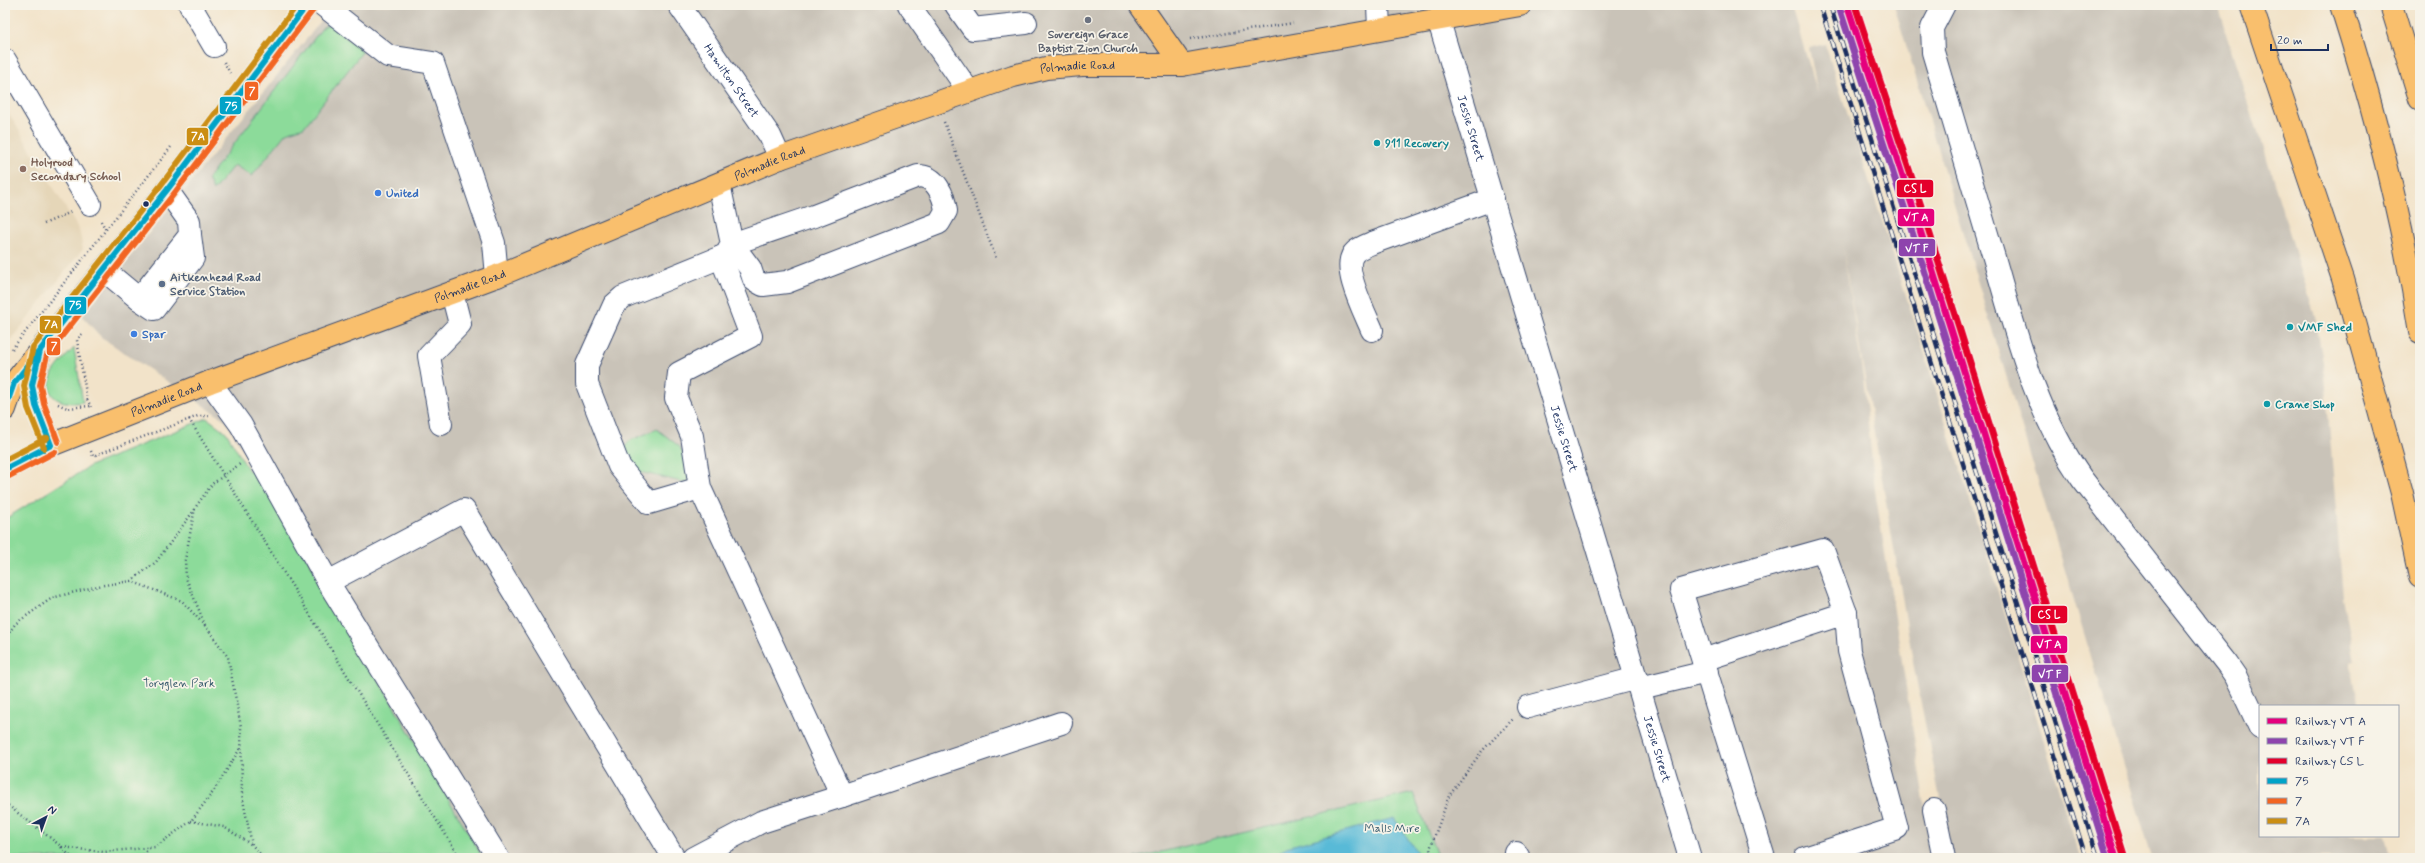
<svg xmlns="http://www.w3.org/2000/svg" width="2425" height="863" viewBox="0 0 2425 863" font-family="Mynerve,sans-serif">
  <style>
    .built { fill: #e5d6b8 }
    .industrial { fill: #c9c3b8 }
    .green { fill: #8cdb9a; stroke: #54857c }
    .water { fill: #59bad7; stroke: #3a749a }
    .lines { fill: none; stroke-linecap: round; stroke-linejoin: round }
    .minor-casing { stroke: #3b4a6e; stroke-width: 24 }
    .major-casing { stroke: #3b4a6e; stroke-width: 24 }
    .highway-casing { stroke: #3b4a6e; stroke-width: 24 }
    .path { stroke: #3b4a6e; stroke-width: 2.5; stroke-dasharray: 1 3; stroke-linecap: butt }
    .minor { stroke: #fff; stroke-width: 22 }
    .major { stroke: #f9bf6d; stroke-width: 22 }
    .highway { stroke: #f9bf6d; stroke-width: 22 }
    .rail-casing { stroke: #1b2f5e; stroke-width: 4.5 }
    .rail { stroke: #f7f3e8; stroke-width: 3; stroke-dasharray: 9; stroke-linecap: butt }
    .bus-1-casing { stroke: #f7f3e8; stroke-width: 9 }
    .bus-2-casing { stroke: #f7f3e8; stroke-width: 9 }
    .bus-3-casing { stroke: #f7f3e8; stroke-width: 9 }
    .bus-1 { stroke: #01a3c8; stroke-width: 6 }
    .bus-2 { stroke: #f26522; stroke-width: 6 }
    .bus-3 { stroke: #cb8e13; stroke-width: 6 }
    .rail-1-casing { stroke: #f7f3e8; stroke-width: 10 }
    .rail-2-casing { stroke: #f7f3e8; stroke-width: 10 }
    .rail-3-casing { stroke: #f7f3e8; stroke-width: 10 }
    .rail-1 { stroke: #e5007d; stroke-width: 7 }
    .rail-2 { stroke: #8e44ad; stroke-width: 7 }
    .rail-3 { stroke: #e4002b; stroke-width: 7 }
    .worship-dot { fill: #6b7280; stroke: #f7f3e8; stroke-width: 1.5 }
    .culture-dot { fill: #0f9aa8; stroke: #f7f3e8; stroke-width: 1.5 }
    .education-dot { fill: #8d6e63; stroke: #f7f3e8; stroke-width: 1.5 }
    .shop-dot { fill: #3f7fe0; stroke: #f7f3e8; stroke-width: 1.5 }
    .bus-dot { fill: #1b2f5e; stroke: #f7f3e8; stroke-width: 1.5 }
    .service-dot { fill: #5c6f8a; stroke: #f7f3e8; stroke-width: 1.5 }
    .labels { text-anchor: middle; stroke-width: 3.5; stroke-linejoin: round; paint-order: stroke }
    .worship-label { font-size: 12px; font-weight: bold; fill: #5b616d; stroke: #f7f3e8 }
    .street-label { font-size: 12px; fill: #1b2f5e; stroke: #f7f3e8 }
    .culture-label { font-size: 12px; font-weight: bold; fill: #0d838f; stroke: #f7f3e8; text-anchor: start }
    .education-label { font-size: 12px; font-weight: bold; fill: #785e54; stroke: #f7f3e8; text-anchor: start }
    .shop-label { font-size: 12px; font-weight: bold; fill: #366cbe; stroke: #f7f3e8; text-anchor: start }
    .service-label { font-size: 12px; font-weight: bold; fill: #4e5e75; stroke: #f7f3e8; text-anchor: start }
    .park-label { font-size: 12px; fill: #375a6d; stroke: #f7f3e8 }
    .line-badge { stroke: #f7f3e8; stroke-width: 1.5 }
    .badge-label { font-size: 11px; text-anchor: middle; font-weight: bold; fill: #fff }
  </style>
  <rect width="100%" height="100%" fill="#f7f3e8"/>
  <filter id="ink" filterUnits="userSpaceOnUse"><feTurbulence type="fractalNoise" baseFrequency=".025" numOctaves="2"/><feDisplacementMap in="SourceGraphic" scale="8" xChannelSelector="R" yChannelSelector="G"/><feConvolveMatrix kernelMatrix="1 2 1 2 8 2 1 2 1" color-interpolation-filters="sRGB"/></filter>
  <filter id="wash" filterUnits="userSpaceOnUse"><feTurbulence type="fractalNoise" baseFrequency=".012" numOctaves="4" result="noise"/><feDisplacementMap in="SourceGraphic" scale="16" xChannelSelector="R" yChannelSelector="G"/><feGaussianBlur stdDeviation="0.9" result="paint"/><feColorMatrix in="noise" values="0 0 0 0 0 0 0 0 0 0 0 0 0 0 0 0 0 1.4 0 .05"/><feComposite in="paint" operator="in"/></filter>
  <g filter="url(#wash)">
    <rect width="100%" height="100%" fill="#f2e3c9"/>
    <path class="built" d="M 5,107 L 79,230 L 83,249 L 5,347 Z"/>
    <path class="industrial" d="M 334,5 L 1791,5 L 1818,94 L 1809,48 L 1825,44 L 1921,342 L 2080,858 L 1945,858 L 1946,829 L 1915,673 L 1841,237 L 1863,376 L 1875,490 L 1933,858 L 1438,858 L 1413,793 L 1135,858 L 483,858 L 225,420 L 101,337 L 82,316 Z
      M 1894,5 L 2217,5 L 2259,139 L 2261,139 L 2316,320 L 2325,375 L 2343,597 L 2355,661 L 2350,662 L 2359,706 L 2260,706 L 2260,836 L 2386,836 L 2391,858 L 2152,858 Z"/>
    <path class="green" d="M 329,24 L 363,51 L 304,127 L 286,133 L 252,176 L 234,165 L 213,191 L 208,178 L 323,27 Z
      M 74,348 L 83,402 C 64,406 41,398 52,375 C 57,365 67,356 74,348 Z
      M 207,418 L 226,432 L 249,471 L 255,469 L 483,858 L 5,858 L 5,519 L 90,466 Z
      M 657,429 L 680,447 L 692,475 L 686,483 L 636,471 L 632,466 L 624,449 L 629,441 Z
      M 1413,793 L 1438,858 L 1135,858 Z"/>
    <path class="water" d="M 1394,818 L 1416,851 L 1417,858 L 1274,858 L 1286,847 Z"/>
  </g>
  <g filter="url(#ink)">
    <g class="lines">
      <defs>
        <g id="minor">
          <path d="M 190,5 L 214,46"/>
          <path d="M 323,5 L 388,56 L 433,63 L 494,243 L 497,276"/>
          <path id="s1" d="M 679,5 L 770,136 L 780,158"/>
          <path d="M 909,5 L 968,90"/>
          <path d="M 956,5 L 973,29 L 1026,23"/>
          <path d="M 1378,5 L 1379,29"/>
          <path d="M 1944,5 L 1932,28 L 1933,52 C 1954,121 1974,191 1995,261 C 2017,337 2036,414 2082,479 L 2227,664 L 2236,677 L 2260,728"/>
          <path id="s2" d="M 1438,18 L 1690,858"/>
          <path d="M 5,60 L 90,204"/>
          <path d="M 918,176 C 936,176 944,195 946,211 L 939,223 L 787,282 L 763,285 L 754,280 L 750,268 L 732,244 L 814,216 Z"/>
          <path d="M 104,270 L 139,299 L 190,235 L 189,221 L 167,190"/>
          <path d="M 139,299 L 154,309 L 193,258 L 190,235"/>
          <path d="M 1372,330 C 1365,313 1340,266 1355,252 C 1359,248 1367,245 1372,243 L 1493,199"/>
          <path d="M 210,382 L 241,425 L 328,582 L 498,858"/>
          <path d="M 441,424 L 429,356 L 460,324 L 452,293"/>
          <path d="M 700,488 L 692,436 L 676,398 L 679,373 L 751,336 L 721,257"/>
          <path d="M 328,582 L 464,510 L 674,858"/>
          <path d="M 1703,660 L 1846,613"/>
          <path d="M 1640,688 L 1707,672"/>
          <path d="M 1528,707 L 1637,678"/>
          <path d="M 842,796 L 1061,723"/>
          <path d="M 1934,810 L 1944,858"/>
          <path d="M 1516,853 L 1519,858"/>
          <path d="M 693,858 L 761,822 L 842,796 L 700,488 L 649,503 L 619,466 L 587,384 L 587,365 L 614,305 L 623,297 L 726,255 L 732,244 L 719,184"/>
          <path d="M 1764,858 L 1681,590 L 1823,550 L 1846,613 L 1849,651 L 1897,828 L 1805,858"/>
        </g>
        <g id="major">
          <path d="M 1140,5 L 1182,65"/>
          <path d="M 39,356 L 32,385 L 36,406 L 51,445"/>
          <path d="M 5,409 L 14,383 L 167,190 L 307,5"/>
          <path id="s3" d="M 5,469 L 51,445 L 210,382 L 497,276 L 780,158 L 1013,76 L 1046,68 L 1082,65 L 1182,65 L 1520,5"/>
        </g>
        <path id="highway" d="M 2251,5 L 2343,279 L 2402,493 L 2420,577
          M 2341,5 C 2375,112 2403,221 2420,332
          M 2391,5 L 2420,99"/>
      </defs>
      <use href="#minor" class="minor-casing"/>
      <use href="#major" class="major-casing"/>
      <use href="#highway" class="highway-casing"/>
      <path class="path" d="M 1190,39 L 1293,23
        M 224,62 L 230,73
        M 944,122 L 996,258
        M 101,221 L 106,230
        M 44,224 L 71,212
        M 82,334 L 77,340 L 87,399 L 91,407
        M 12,349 L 171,147
        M 58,404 L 67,408 L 90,406
        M 189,419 L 460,858
        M 91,451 L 93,456 L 198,416 L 209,416
        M 131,581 L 156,562 L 195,509
        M 205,625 L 186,578 L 185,560 L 195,508 L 212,484 L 240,464
        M 5,639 L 15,624 L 52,598 L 98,586 L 131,581 L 182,601 L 206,627 L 228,657 L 241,727 L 242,795 L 252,845 L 264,858
        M 5,803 L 62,847 L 103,852 L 155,847 L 191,821 L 213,792 L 241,747
        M 191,821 L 224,827 L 252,845
        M 61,847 L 72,858
        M 141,858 L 149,848
        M 1432,858 L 1430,849 L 1449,796 L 1482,751 L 1513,719"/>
      <use href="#minor" class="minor"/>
      <use href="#major" class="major"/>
      <use href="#highway" class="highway"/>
      <defs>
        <path id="rail" d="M 1820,5 L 2086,858
          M 1830,5 L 2098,858"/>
      </defs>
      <use href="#rail" class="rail-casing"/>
      <use href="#rail" class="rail"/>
      <defs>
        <path id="bus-1" d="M 40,351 L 32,385 L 36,406 L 51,445
          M 5,409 L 14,383 L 167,190 L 307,5
          M 5,469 L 51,445"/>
        <path id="bus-2" d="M 58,442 L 44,404 L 40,385 L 47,355 L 173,195 L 313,10
          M 9,476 L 55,452"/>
        <path id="bus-3" d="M 44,448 L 28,408 L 24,386 L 33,347 L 161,185 L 297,5
          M 5,460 L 47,438"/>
      </defs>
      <use href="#bus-1" class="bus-1-casing"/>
      <use href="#bus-2" class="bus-2-casing"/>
      <use href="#bus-3" class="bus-3-casing"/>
      <use href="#bus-1" class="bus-1"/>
      <use href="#bus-2" class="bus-2"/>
      <use href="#bus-3" class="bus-3"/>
      <defs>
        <path id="rail-1" d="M 1847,5 L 1915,214 L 2116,858"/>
        <path id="rail-2" d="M 1839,7 L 1907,216 L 2108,858"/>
        <path id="rail-3" d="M 1855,5 L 1923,212 L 2124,856"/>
      </defs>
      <use href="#rail-1" class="rail-1-casing"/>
      <use href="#rail-2" class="rail-2-casing"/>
      <use href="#rail-3" class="rail-3-casing"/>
      <use href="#rail-1" class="rail-1"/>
      <use href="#rail-2" class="rail-2"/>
      <use href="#rail-3" class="rail-3"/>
    </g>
  </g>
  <circle class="worship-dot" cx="1088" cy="20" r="4"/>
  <g class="culture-dot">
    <circle cx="1377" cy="143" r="4"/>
    <circle cx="2290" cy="327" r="4"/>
    <circle cx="2267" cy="404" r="4"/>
  </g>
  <circle class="education-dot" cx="23" cy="169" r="4"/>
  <g class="shop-dot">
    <circle cx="378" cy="193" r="4"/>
    <circle cx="134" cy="334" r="4"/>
  </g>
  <circle class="bus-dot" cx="146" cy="204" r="3.5"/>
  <circle class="service-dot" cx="162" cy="284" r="4"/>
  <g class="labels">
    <g class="worship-label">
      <text x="1088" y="38">Sovereign Grace<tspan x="1088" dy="14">Baptist Zion Church</tspan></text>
    </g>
    <g class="street-label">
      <text dy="4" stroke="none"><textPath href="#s3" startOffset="1148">Polmadie Road</textPath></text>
      <text dy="4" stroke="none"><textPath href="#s1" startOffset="92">Hamilton Street</textPath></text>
      <text dy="4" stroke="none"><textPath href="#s2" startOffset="115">Jessie Street</textPath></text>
      <text dy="4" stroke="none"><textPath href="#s3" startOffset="824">Polmadie Road</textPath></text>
      <text dy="4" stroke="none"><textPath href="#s3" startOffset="500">Polmadie Road</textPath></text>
      <text dy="4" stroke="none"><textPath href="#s3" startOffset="176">Polmadie Road</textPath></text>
      <text dy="4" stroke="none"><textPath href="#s2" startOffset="439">Jessie Street</textPath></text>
      <text dy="4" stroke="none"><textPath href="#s2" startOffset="763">Jessie Street</textPath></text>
    </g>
    <g class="culture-label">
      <text x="1385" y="147">911 Recovery</text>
      <text x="2298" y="331">VMF Shed</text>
      <text x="2275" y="408">Crane Shop</text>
    </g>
    <g class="education-label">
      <text x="31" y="166">Holyrood<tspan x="31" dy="14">Secondary School</tspan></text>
    </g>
    <g class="shop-label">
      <text x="386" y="197">United</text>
      <text x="142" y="338">Spar</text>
    </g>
    <g class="service-label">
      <text x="170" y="281">Aitkenhead Road<tspan x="170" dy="14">Service Station</tspan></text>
    </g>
    <g class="park-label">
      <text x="179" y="687">Toryglen Park</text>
      <text x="1392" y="832">Malls Mire</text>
    </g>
  </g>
  <g class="line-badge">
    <rect x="244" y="81" width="15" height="20" rx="4" fill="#f26522"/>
    <rect x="219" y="96" width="23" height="19" rx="4" fill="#01a3c8"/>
    <rect x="186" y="127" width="23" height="19" rx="4" fill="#cb8e13"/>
    <rect x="1896" y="179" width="38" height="19" rx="4" fill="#e4002b"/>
    <rect x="1897" y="208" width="38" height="19" rx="4" fill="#e5007d"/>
    <rect x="1898" y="238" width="38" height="19" rx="4" fill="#8e44ad"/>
    <rect x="64" y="296" width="23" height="19" rx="4" fill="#01a3c8"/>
    <rect x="39" y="315" width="23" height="19" rx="4" fill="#cb8e13"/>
    <rect x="46" y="337" width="15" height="19" rx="4" fill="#f26522"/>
    <rect x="2030" y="605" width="38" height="19" rx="4" fill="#e4002b"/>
    <rect x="2030" y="635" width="38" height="19" rx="4" fill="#e5007d"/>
    <rect x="2031" y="664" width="38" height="19" rx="4" fill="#8e44ad"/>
  </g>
  <g class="badge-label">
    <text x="252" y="95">7</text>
    <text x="231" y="110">75</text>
    <text x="198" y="140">7A</text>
    <text x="1915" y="192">CS L</text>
    <text x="1916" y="221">VT A</text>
    <text x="1917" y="252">VT F</text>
    <text x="75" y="309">75</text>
    <text x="51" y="328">7A</text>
    <text x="54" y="350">7</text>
    <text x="2049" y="618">CS L</text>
    <text x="2049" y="648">VT A</text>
    <text x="2050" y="678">VT F</text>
  </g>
  <rect width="2425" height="863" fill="none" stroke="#f7f3e8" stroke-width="20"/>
  <rect x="2259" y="705" width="140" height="132" fill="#f7f3e8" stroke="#9fa5b1"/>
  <rect x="2267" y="718" width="20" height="6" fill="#e5007d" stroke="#9fa5b1"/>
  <text x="2295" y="725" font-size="12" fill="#1b2f5e">Railway VT A</text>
  <rect x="2267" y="738" width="20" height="6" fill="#8e44ad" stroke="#9fa5b1"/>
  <text x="2295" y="745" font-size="12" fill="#1b2f5e">Railway VT F</text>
  <rect x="2267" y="758" width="20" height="6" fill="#e4002b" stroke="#9fa5b1"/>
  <text x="2295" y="765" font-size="12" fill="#1b2f5e">Railway CS L</text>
  <rect x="2267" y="778" width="20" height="6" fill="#01a3c8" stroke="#9fa5b1"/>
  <text x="2295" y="785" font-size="12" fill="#1b2f5e">75</text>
  <rect x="2267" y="798" width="20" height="6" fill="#f26522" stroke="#9fa5b1"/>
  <text x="2295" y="805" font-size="12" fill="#1b2f5e">7</text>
  <rect x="2267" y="818" width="20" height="6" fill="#cb8e13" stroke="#9fa5b1"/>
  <text x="2295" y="825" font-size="12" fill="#1b2f5e">7A</text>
  <g transform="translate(46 817) rotate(41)" stroke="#f7f3e8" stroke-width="3" paint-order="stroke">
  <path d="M0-3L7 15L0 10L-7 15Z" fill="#1b2f5e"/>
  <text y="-6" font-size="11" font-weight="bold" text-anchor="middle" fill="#1b2f5e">N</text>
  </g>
  <path d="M2271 44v6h57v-6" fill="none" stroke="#1b2f5e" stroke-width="2"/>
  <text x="2277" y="44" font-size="12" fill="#1b2f5e" stroke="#f7f3e8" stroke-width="3" paint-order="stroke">20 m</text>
</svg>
